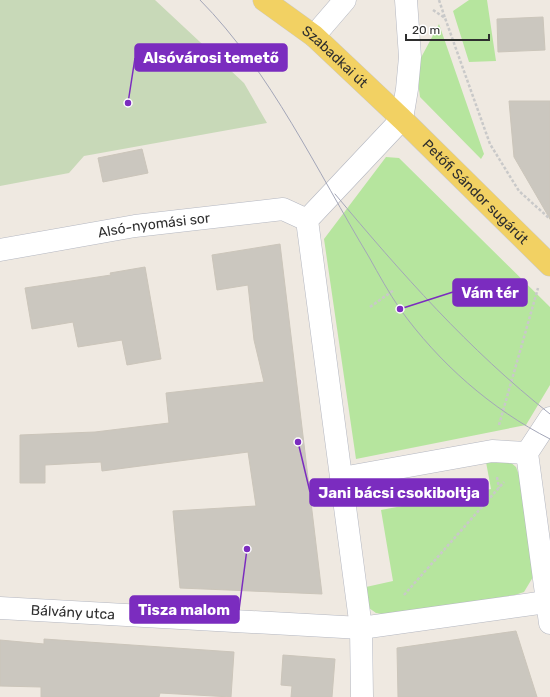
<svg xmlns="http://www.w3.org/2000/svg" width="550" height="697" viewBox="0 0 550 697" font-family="Rubik,sans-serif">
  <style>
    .green { fill: #b6e59e }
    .cemetery { fill: #c8d9b8 }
    .building { fill: #cbc7bf; stroke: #cbc5ba }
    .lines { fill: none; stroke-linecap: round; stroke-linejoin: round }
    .minor-casing { stroke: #b4b7c1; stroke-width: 23 }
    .primary-casing { stroke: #c9c9c9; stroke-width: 23 }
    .path { stroke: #c9c9c9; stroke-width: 2.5; stroke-dasharray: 3 2; stroke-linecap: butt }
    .minor { stroke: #fff; stroke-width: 22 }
    .primary { stroke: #f2d163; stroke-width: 22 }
    .tram { stroke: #a3a6b8; stroke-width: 1 }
    .labels { text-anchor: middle; stroke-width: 3; stroke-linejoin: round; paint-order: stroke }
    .street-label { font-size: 14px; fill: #2e2e2e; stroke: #fff }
    .leader { fill: none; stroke: #7b2cbf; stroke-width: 1.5 }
    .callout-dot { fill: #7b2cbf; stroke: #fff; stroke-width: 1.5 }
    .callout { fill: #7b2cbf; stroke: #7b2cbf; stroke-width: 1.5 }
    .callout-label { font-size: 15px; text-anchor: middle; font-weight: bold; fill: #fff }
  </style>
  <rect width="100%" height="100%" fill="#efe9e1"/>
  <path class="green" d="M 469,0 L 487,0 L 496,61 L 469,62 L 453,11 Z
    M 439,24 L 484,154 L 481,159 L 420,97 L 416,67 Z
    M 386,157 L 399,158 L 550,307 L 550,385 L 526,425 L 356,459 L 324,239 Z
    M 509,461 L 516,467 L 519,475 L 533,577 L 524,592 L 515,595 L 388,615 L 376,613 L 369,608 L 366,587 L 393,581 L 381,510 L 491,489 L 486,462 Z"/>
  <path class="cemetery" d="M 0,0 L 155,0 L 244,83 L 267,123 L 84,156 L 69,173 L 0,186 Z"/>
  <path class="building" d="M 543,17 L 545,50 L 498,52 L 497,19 Z
    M 509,101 L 550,101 L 550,219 L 514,157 Z
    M 142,149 L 148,173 L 103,182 L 98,158 Z
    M 280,244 L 322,594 L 180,588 L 173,511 L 256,506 L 248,452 L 102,471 L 101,462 L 45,465 L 45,483 L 20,483 L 20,435 L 95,432 L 169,423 L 166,393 L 264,382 L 254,340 L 248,285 L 217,290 L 212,255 Z
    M 145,267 L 161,359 L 127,365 L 122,340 L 78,347 L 73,322 L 32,329 L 25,288 L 111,275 L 110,273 Z
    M 516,631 L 537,697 L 398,697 L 397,648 Z
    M 44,639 L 234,652 L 231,697 L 160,693 L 159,697 L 41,697 L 41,687 L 0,686 L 0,640 L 44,644 Z
    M 283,655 L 335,659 L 332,697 L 291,697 L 292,686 L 281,685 Z"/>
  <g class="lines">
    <defs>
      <g id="minor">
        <path d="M 314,36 L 345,0"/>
        <path id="s1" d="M 0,250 L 135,226 L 283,209 L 307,220"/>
        <path d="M 550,418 L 527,453 L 550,623"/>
        <path d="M 342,478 L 492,451 L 527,453"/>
        <path id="s2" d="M 0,608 L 361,628 L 546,602"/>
        <path d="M 362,697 L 361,628 L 307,220 L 402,119 L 407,89 L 410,57 L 406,0"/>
      </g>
      <g id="primary">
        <path id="s3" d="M 264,0 L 314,36 L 402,119 L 550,265"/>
      </g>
    </defs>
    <use href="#minor" class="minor-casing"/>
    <use href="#primary" class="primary-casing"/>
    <path class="path" d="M 439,0 L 445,18
      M 433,10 L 445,18 L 490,144 L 519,191 L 550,219
      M 370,307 L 394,290
      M 499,425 L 538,288
      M 497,477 L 499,488
      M 404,595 L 504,482"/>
    <use href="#minor" class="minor"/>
    <use href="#primary" class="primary"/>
    <path class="tram" d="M 200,0 C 271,72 317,171 369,257 C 379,275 389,293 400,309 C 439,363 491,409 550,439
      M 335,194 C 401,273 469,350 550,414"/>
  </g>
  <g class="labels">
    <g class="street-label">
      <text dy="5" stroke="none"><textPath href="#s3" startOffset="91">Szabadkai út</textPath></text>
      <text dy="5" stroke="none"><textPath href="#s3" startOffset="286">Petőfi Sándor sugárút</textPath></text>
      <text dy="5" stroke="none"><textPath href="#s1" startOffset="156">Alsó-nyomási sor</textPath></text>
      <text dy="5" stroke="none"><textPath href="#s2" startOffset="73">Bálvány utca</textPath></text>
    </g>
  </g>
  <path class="leader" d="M128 103L135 58M400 309L453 292M298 442L310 492M247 549L239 610"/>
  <g class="callout-dot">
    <circle cx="128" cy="103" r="4"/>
    <circle cx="400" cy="309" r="4"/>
    <circle cx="298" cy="442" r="4"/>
    <circle cx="247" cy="549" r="4"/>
  </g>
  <g class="callout">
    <rect x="135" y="44" width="152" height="27" rx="4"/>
    <rect x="453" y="279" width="74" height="27" rx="4"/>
    <rect x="310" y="479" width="178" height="27" rx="4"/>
    <rect x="130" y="596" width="109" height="27" rx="4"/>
  </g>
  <g class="callout-label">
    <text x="211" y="63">Alsóvárosi temető</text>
    <text x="490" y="298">Vám tér</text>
    <text x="399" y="498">Jani bácsi csokiboltja</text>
    <text x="184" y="615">Tisza malom</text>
  </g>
  <path d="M406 34v6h83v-6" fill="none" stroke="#2e2e2e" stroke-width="2"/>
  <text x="412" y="34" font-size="12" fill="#2e2e2e" stroke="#ffffff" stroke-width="3" paint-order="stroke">20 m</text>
</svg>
